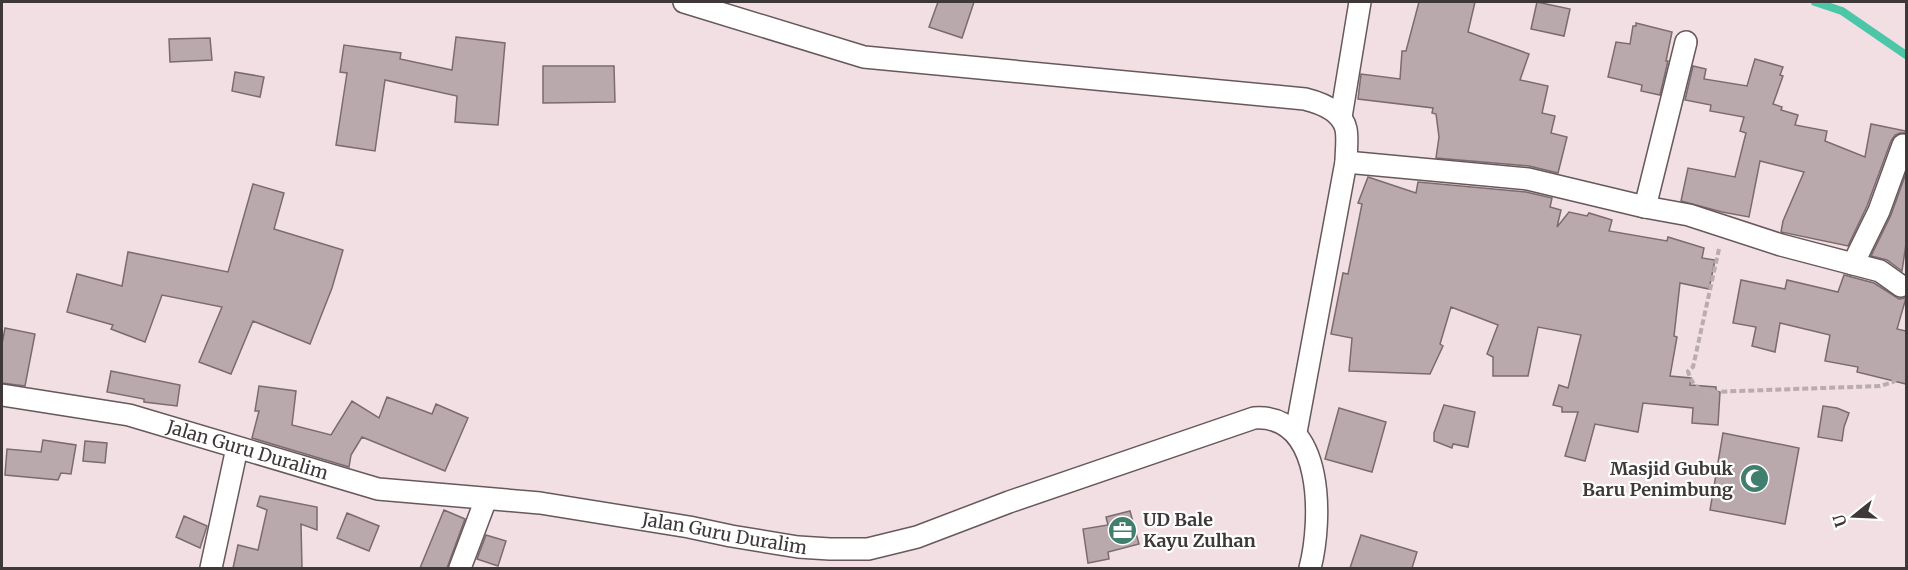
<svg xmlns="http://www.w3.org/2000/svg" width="1908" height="570" viewBox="0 0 1908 570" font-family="Merriweather,serif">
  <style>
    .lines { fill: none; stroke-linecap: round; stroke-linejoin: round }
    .stream { stroke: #4bc6a7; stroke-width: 8 }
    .building { fill: #baa9ac; stroke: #7b6b6e; stroke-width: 1.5 }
    .minor-casing { stroke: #67585b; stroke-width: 24 }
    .path { stroke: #b9abae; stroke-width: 4; stroke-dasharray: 6 3; stroke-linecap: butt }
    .minor { stroke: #fff; stroke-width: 21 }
    .labels { text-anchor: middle; stroke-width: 4.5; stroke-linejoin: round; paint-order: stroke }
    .street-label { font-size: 18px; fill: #3f3839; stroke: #fff }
    .poi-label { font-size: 18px; font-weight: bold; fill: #3f3839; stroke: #fff; text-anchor: end }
  </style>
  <rect width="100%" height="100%" fill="#f1dfe3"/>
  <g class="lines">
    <path class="stream" d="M 1815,2 L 1842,11 L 1906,55"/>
  </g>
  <path class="building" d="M 938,2 L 974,2 L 962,38 L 929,27 Z
    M 1419,2 L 1475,2 L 1468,32 L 1529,54 L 1520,80 L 1548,86 L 1542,113 L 1555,116 L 1551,133 L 1567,137 L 1558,173 L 1529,166 L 1436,158 L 1439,137 L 1436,114 L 1432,113 L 1433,108 L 1358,99 L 1361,74 L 1400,79 L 1402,51 L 1406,51 Z
    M 1537,2 L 1570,9 L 1564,36 L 1531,29 Z
    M 1636,23 L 1672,32 L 1666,61 L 1668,61 L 1660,95 L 1641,91 L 1642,85 L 1608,77 L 1616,42 L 1630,44 L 1633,26 L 1636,26 Z
    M 456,37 L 505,43 L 498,125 L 455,122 L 457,96 L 385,80 L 375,151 L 336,145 L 347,73 L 340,72 L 344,45 L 401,53 L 400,59 L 452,70 Z
    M 210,38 L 212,60 L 170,62 L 169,39 Z
    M 1755,59 L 1783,67 L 1780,75 L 1783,76 L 1773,104 L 1782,107 L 1781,110 L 1798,115 L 1795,125 L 1827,131 L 1825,141 L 1865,157 L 1871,124 L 1906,131 L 1906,133 L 1900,133 L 1895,135 L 1891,141 L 1867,206 L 1848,246 L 1781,232 L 1783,221 L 1804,172 L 1760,161 L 1749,217 L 1722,212 L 1681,201 L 1688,168 L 1735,177 L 1746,133 L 1740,131 L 1744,117 L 1710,111 L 1711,105 L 1685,100 L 1693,66 L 1706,69 L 1704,79 L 1747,86 Z
    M 543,66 L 614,66 L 615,102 L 543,103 Z
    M 235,72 L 264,77 L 260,97 L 232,91 Z
    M 1906,173 L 1906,244 L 1902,271 L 1887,260 L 1871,256 L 1891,215 Z
    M 1368,177 L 1416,193 L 1418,182 L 1526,192 L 1552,198 L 1550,207 L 1561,210 L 1557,227 L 1569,212 L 1587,216 L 1589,213 L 1612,220 L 1609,231 L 1667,241 L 1668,237 L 1704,248 L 1702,258 L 1715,260 L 1709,289 L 1680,283 L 1674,336 L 1677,337 L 1670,376 L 1691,378 L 1690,385 L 1716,387 L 1716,391 L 1720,392 L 1718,425 L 1692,423 L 1693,408 L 1643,403 L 1638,432 L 1595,424 L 1585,461 L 1565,456 L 1578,412 L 1562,412 L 1562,407 L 1553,405 L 1559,385 L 1568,388 L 1581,335 L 1538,327 L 1528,376 L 1493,376 L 1493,357 L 1487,354 L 1498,325 L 1451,307 L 1440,344 L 1443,346 L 1430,374 L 1349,371 L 1352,338 L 1331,334 L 1343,273 L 1348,274 L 1362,204 L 1358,203 Z
    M 253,184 L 284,193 L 274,229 L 343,250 L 332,288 L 310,344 L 253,321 L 231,374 L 199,362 L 222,307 L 162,295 L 145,342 L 111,329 L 113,325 L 67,312 L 77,274 L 122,286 L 128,252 L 228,272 Z
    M 1844,275 L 1874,283 L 1899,299 L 1906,298 L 1897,329 L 1906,331 L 1906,384 L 1857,372 L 1858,367 L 1825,361 L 1830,335 L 1780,323 L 1775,352 L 1752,346 L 1756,327 L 1733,323 L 1741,280 L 1785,289 L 1787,280 L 1838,292 Z
    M 5,328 L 35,334 L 25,386 L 2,383 L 2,344 Z
    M 111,371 L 180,385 L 177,406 L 144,402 L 144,399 L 107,392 Z
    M 259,386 L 296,391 L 292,425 L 331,435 L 352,401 L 379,418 L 387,397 L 432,414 L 436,404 L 468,418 L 445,471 L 362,437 L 351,455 L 349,467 L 252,438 L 259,411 L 255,411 Z
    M 1444,405 L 1475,412 L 1468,447 L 1453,444 L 1452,448 L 1434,441 L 1434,433 Z
    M 1823,406 L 1837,408 L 1849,413 L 1844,427 L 1842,441 L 1818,437 Z
    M 1339,408 L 1386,422 L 1372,472 L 1325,459 Z
    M 1723,433 L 1799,448 L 1785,524 L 1710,510 Z
    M 43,440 L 76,445 L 71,474 L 61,473 L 58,480 L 5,475 L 7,449 L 41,452 Z
    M 85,441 L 107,443 L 105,463 L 83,461 Z
    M 260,496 L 317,507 L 317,530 L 301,524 L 302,568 L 233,568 L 238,545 L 258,550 L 267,510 L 257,506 Z
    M 444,510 L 465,519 L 447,568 L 420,568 Z
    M 1130,511 L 1139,544 L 1108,552 L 1109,559 L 1088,563 L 1083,529 L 1108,525 L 1106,517 Z
    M 347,513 L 379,526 L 369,551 L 337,538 Z
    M 184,516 L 207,526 L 200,548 L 176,537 Z
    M 486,535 L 506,541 L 498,566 L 477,559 Z
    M 1361,535 L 1417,552 L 1412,568 L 1350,568 Z"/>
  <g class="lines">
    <defs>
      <g id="minor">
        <path d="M 684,2 L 864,57 L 1305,99 C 1321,103 1342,111 1346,129 C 1348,139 1346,152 1346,162 L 1296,432"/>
        <path d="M 1341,117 L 1360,2"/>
        <path d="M 1346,162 L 1528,179 L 1645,207 L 1689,215 L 1781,245 L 1880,271 L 1901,286"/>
        <path d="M 1645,207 L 1686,42"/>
        <path d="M 1853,264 L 1879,211 L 1903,145"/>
        <path id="s1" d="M 2,395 L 129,415 L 378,489 L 540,503 L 689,527 L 731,536 L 798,547 L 830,549 L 868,549 L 917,537 L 1009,502 L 1254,418 C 1325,413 1322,522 1310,568"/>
        <path d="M 211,568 L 237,448"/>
        <path d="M 460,568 L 486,499"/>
      </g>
    </defs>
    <use href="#minor" class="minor-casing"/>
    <path class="path" d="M 1719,249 L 1693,367 L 1688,371 C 1691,384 1698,390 1711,392 L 1880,386 L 1893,382 L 1906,370"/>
    <use href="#minor" class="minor"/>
  </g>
  <defs>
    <symbol id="mosque-disc" viewBox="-11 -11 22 22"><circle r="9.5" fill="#407f6e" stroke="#fff"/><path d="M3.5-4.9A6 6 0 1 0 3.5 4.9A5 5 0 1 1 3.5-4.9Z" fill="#fff"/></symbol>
    <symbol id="office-disc" viewBox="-11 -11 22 22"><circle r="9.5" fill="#407f6e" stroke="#fff"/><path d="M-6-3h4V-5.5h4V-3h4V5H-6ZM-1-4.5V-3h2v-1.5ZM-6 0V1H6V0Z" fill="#fff"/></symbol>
  </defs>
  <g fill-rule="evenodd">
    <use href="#mosque-disc" x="1738" y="462" width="33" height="33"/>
    <use href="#office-disc" x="1106" y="514" width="33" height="33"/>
  </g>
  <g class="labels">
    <g class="street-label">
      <text dy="6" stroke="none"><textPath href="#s1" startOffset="252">Jalan Guru Duralim</textPath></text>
      <text dy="6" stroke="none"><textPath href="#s1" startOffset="738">Jalan Guru Duralim</textPath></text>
    </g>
    <g class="poi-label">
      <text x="1733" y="475">Masjid Gubuk<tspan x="1733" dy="21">Baru Penimbung</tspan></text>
      <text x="1143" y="526" text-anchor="start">UD Bale<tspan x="1143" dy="21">Kayu Zulhan</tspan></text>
    </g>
  </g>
  <rect width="1908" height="570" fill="none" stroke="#3f3839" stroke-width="6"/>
  <g transform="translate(1854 516) rotate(252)" stroke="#ffffff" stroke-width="4.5" paint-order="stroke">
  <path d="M0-4.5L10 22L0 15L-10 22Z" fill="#3f3839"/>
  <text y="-9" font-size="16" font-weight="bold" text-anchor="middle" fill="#3f3839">U</text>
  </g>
</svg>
